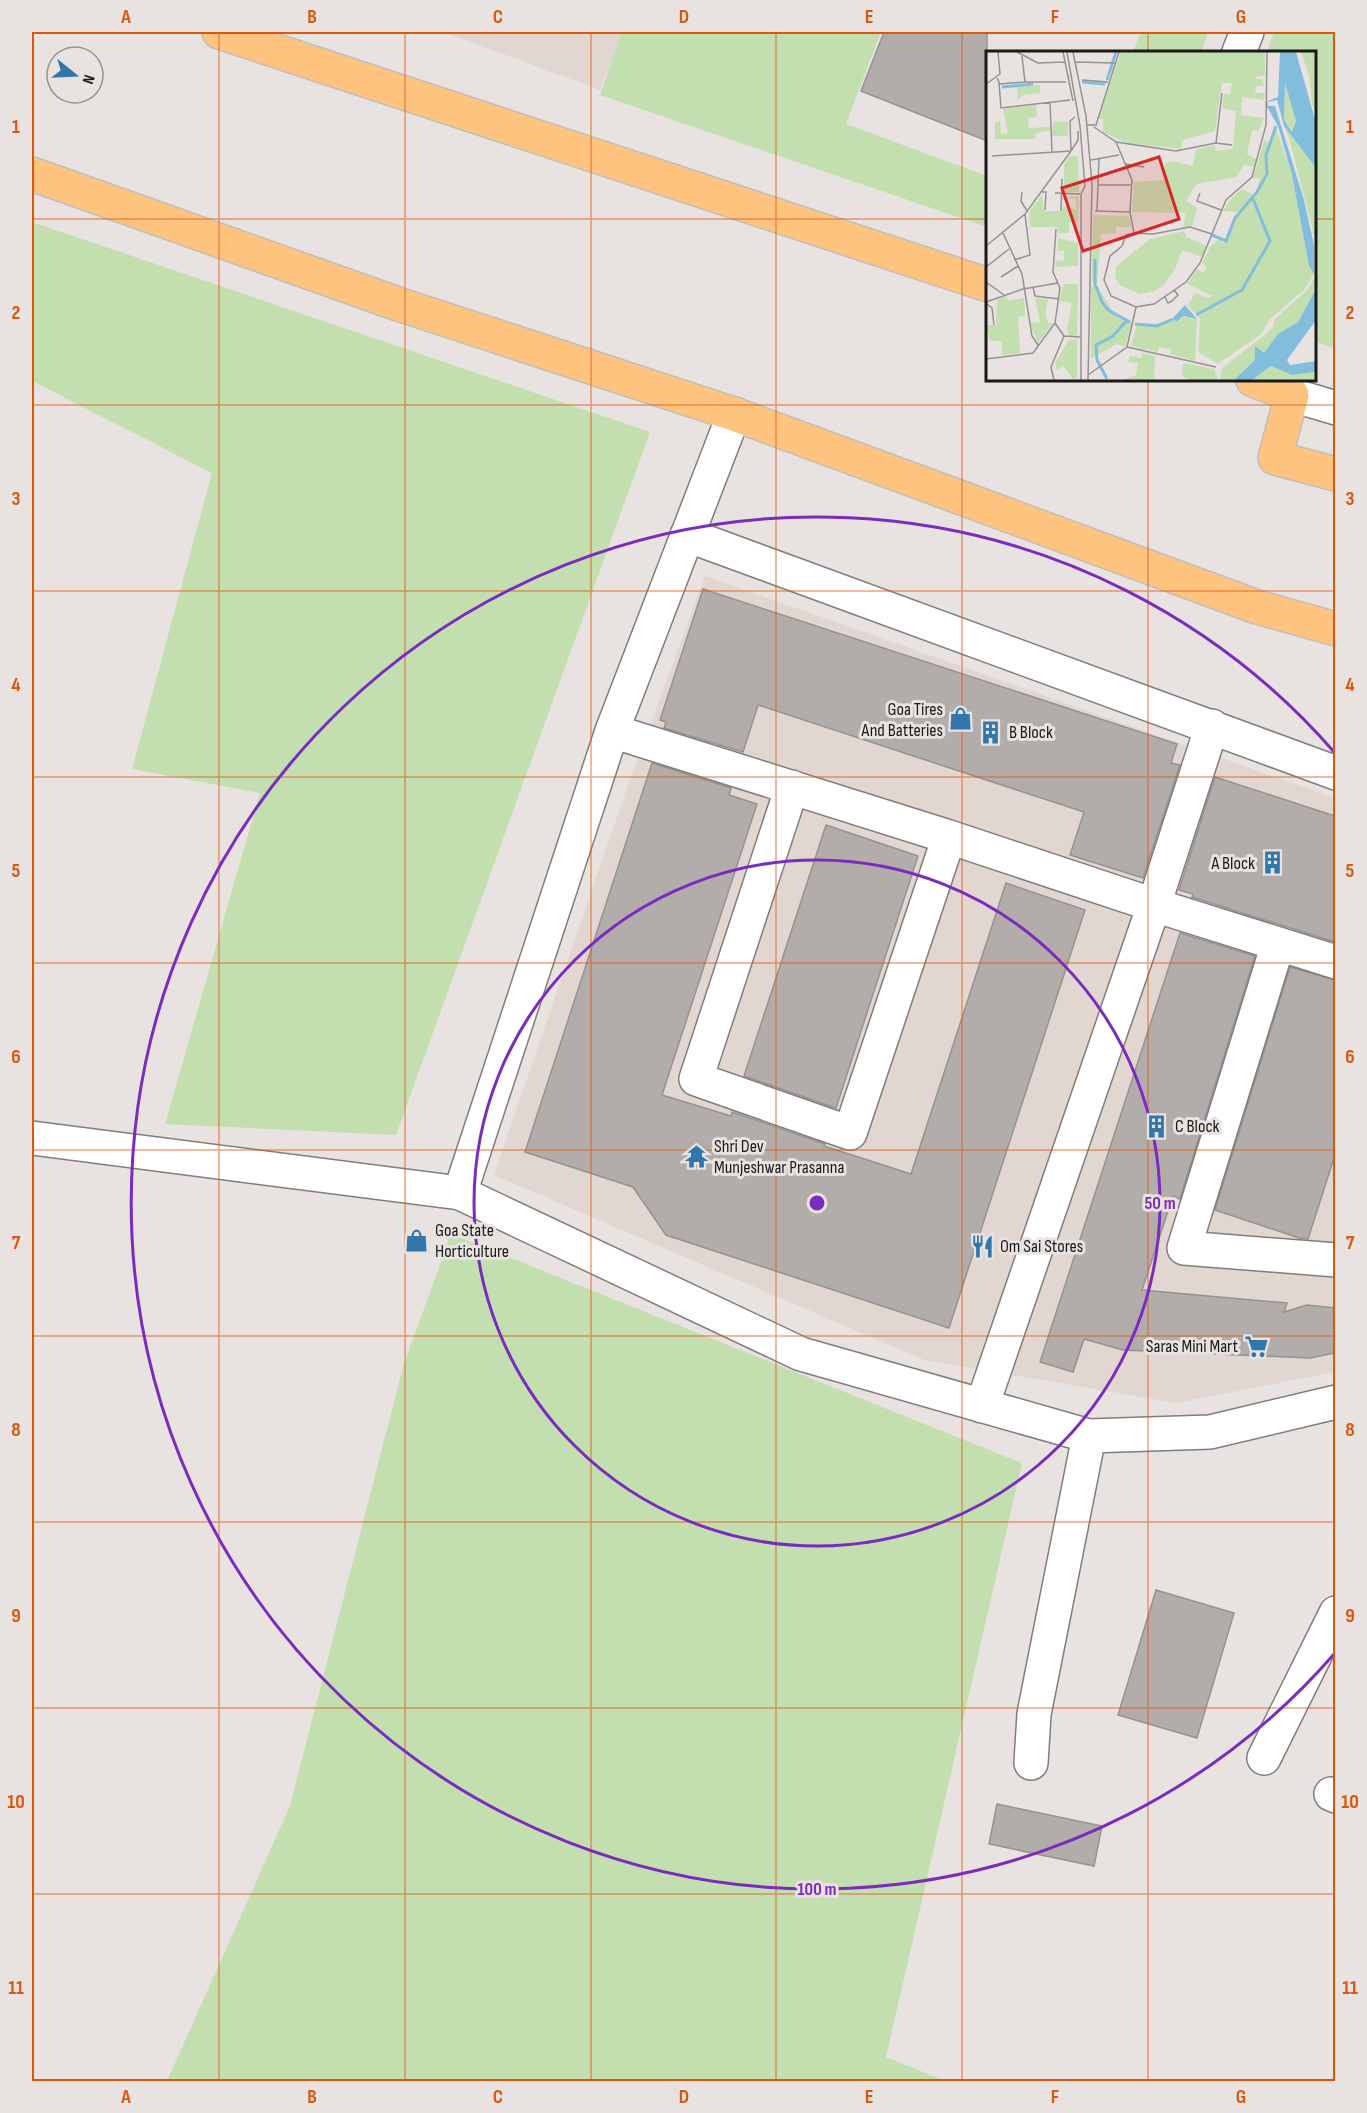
<svg xmlns="http://www.w3.org/2000/svg" width="1367" height="2113" viewBox="0 0 1367 2113" font-family="'Sofia Sans Condensed',sans-serif">
  <style>
    .built { fill: #e2d6d0 }
    .green { fill: #c3deaf }
    .building { fill: #b2adab; stroke: #969290; stroke-width: 1.5 }
    .lines { fill: none; stroke-linecap: round; stroke-linejoin: round }
    .minor-casing { stroke: #817d7b; stroke-width: 36 }
    .highway-casing { stroke: #bfbfbe; stroke-width: 36 }
    .minor { stroke: #fff; stroke-width: 33 }
    .highway { stroke: #fdc37f; stroke-width: 33 }
    .grid { fill: none; stroke: #de560d; stroke-width: 1.5; stroke-opacity: 0.55 }
    .ring { fill: none; stroke: #7b2cbf; stroke-width: 3 }
    .labels { text-anchor: middle; stroke-width: 6; stroke-linejoin: round; paint-order: stroke }
    .poi-label { font-size: 18px; fill: #1a1918; stroke: #e8e3e1; text-anchor: start }
    .inset-river { fill: none; stroke: #82bedb; stroke-width: 3 }
    .inset-road { fill: none; stroke: #969291; stroke-width: 1.5 }
    .view { fill: #d62828; fill-opacity: 0.15; stroke: #d62828; stroke-width: 3 }
    .inset-edge { fill: none; stroke: #1a1918; stroke-width: 3 }
    .centre { fill: #7b2cbf; stroke: #e8e3e1; stroke-width: 3 }
    .ring-label { font-size: 18px; text-anchor: middle; font-weight: bold; fill: #7b2cbf; stroke: #e8e3e1; stroke-width: 6; stroke-linejoin: round; paint-order: stroke }
    .neatline { fill: none; stroke: #de560d; stroke-width: 2 }
    .grid-label { font-size: 20px; text-anchor: middle; font-weight: bold; fill: #de560d }
  </style>
  <rect width="100%" height="100%" fill="#e8e3e1"/>
  <path class="built" d="M 444,32 L 623,32 L 600,90 Z
    M 705,576 L 1335,798 L 1335,1372 L 1177,1403 L 924,1360 L 494,1175 L 629,782 Z"/>
  <path class="green" d="M 622,32 L 881,32 L 846,124 L 987,176 L 987,227 L 600,95 Z
    M 1141,32 L 1208,32 L 1208,33 L 1201,52 L 1133,52 Z
    M 1274,32 L 1335,32 L 1335,348 L 1315,342 L 1314,52 L 1267,52 Z
    M 32,222 L 650,432 L 396,1135 L 165,1124 L 260,793 L 132,769 L 212,473 L 32,381 Z
    M 451,1234 L 1022,1463 L 886,2057 L 945,2081 L 167,2081 L 290,1806 L 403,1367 Z"/>
  <path class="building" d="M 884,32 L 987,32 L 987,141 L 861,91 Z
    M 703,589 L 1177,744 L 1171,763 L 1180,765 L 1143,878 L 1070,855 L 1084,812 L 758,705 L 743,752 L 664,728 L 666,722 L 660,720 Z
    M 652,763 L 731,788 L 729,795 L 757,804 L 662,1095 L 731,1116 L 732,1112 L 825,1144 L 824,1146 L 911,1174 L 1006,883 L 1085,910 L 949,1328 L 666,1235 L 633,1187 L 525,1152 Z
    M 1215,777 L 1335,816 L 1335,942 L 1192,897 L 1193,894 L 1179,890 Z
    M 826,825 L 918,856 L 836,1108 L 744,1076 Z
    M 1180,933 L 1255,956 L 1180,1199 L 1173,1196 L 1142,1290 L 1287,1303 L 1284,1312 L 1307,1305 L 1335,1308 L 1335,1353 L 1310,1358 L 1123,1350 L 1084,1339 L 1073,1372 L 1040,1362 Z
    M 1290,967 L 1335,980 L 1335,1155 L 1308,1239 L 1299,1238 L 1215,1210 Z
    M 1156,1590 L 1234,1613 L 1197,1738 L 1118,1715 Z
    M 997,1804 L 1102,1826 L 1094,1866 L 989,1844 Z"/>
  <g class="lines">
    <defs>
      <path id="minor" d="M 1239,52 L 1247,32
        M 1292,395 L 1336,408
        M 687,535 L 1336,773
        M 612,731 L 949,837 L 850,1133 L 696,1079 L 792,787
        M 949,837 L 1154,905 L 1336,962
        M 1278,944 L 1184,1248 L 1336,1260
        M 32,1138 L 460,1193 L 801,1354 L 1089,1436 L 1210,1432 L 1336,1402
        M 460,1193 L 612,731 L 734,414
        M 982,1406 L 1154,905 L 1212,726
        M 1264,1758 L 1336,1613
        M 1031,1763 L 1034,1714 L 1089,1436
        M 1331,1794 L 1336,1796"/>
      <path id="highway" d="M 219,32 L 988,285
        M 32,174 L 398,304 L 734,414 L 1257,607 L 1336,629
        M 1253,380 L 1292,395 L 1275,458 L 1336,474"/>
    </defs>
    <use href="#minor" class="minor-casing"/>
    <use href="#highway" class="highway-casing"/>
    <use href="#minor" class="minor"/>
    <use href="#highway" class="highway"/>
  </g>
  <path class="grid" d="M 219,32 L 219,2082M 405,32 L 405,2082M 591,32 L 591,2082M 776,32 L 776,2082M 962,32 L 962,2082M 1148,32 L 1148,52M 32,219 L 988,219M 1314,219 L 1336,219M 1148,380 L 1148,2082M 32,405 L 1336,405M 32,591 L 1336,591M 32,777 L 1336,777M 32,963 L 1336,963M 32,1150 L 1336,1150M 32,1336 L 1336,1336M 32,1522 L 1336,1522M 32,1708 L 1336,1708M 32,1894 L 1336,1894"/>
  <g class="ring">
    <circle cx="817" cy="1203" r="343"/>
    <path d="M1335 1653A686 686 0 1 1 1335 753"/>
  </g>
  <defs>
    <symbol id="shop-bare" viewBox="-9 -9 18 18"><path d="M-5-2.5h2.3a2.7 3.5 0 0 1 5.4 0H5L5.5 6h-11ZM-1.5-2.5h3a1.5 2.3 0 0 0-3 0Z" fill="#3177ac" stroke="#e8e3e1" stroke-width="2.5" paint-order="stroke"/></symbol>
    <symbol id="building-bare" viewBox="-9 -9 18 18"><path d="M-4-6H4V6H1V3H-1V6H-4ZM-2.5-4.3h1.7v1.8h-1.7ZM.8-4.3h1.7v1.8H.8ZM-2.5-1h1.7V.8h-1.7ZM.8-1h1.7V.8H.8Z" fill="#3177ac" stroke="#e8e3e1" stroke-width="2.5" paint-order="stroke"/></symbol>
    <symbol id="temple-bare" viewBox="-9 -9 18 18"><path d="M0-6L5-2H3V0L6.5 2.5H4V6H1.5V3h-3V6H-4V2.5H-6.5L-3 0V-2H-5Z" fill="#3177ac" stroke="#e8e3e1" stroke-width="2.5" paint-order="stroke"/></symbol>
    <symbol id="restaurant-bare" viewBox="-9 -9 18 18"><path d="M-5-6h1v4h1v-4h1v4h1v-4h1v5L-1.5 .5V6h-2V.5L-5-1ZM5-6V6H3V1.5H1.5Q1.5-4 5-6Z" fill="#3177ac" stroke="#e8e3e1" stroke-width="2.5" paint-order="stroke"/></symbol>
    <symbol id="supermarket-bare" viewBox="-9 -9 18 18"><path d="M-6-5.5h2.5l.6 2H6L4.5 2H-2.5L-4.4-4H-6ZM-1.5 3.2a1.3 1.3 0 1 0 .1 0ZM3 3.2a1.3 1.3 0 1 0 .1 0Z" fill="#3177ac" stroke="#e8e3e1" stroke-width="2.5" paint-order="stroke"/></symbol>
  </defs>
  <g fill-rule="evenodd">
    <use href="#shop-bare" x="944" y="702" width="33" height="33"/>
    <use href="#building-bare" x="974" y="716" width="33" height="33"/>
    <use href="#building-bare" x="1256" y="846" width="33" height="33"/>
    <use href="#building-bare" x="1140" y="1110" width="33" height="33"/>
    <use href="#temple-bare" x="680" y="1140" width="33" height="33"/>
    <use href="#shop-bare" x="400" y="1224" width="33" height="33"/>
    <use href="#restaurant-bare" x="966" y="1230" width="33" height="33"/>
    <use href="#supermarket-bare" x="1240" y="1330" width="33" height="33"/>
  </g>
  <g class="labels">
    <g class="poi-label">
      <text x="943" y="715" text-anchor="end">Goa Tires<tspan x="943" dy="21">And Batteries</tspan></text>
      <text x="1009" y="738">B Block</text>
      <text x="1255" y="869" text-anchor="end">A Block</text>
      <text x="1175" y="1132">C Block</text>
      <text x="714" y="1152">Shri Dev<tspan x="714" dy="21">Munjeshwar Prasanna</tspan></text>
      <text x="435" y="1236">Goa State<tspan x="435" dy="21">Horticulture</tspan></text>
      <text x="1000" y="1252">Om Sai Stores</text>
      <text x="1238" y="1352" text-anchor="end">Saras Mini Mart</text>
    </g>
  </g>
  <g transform="translate(986 51)">
    <rect width="330" height="330" fill="#e8e3e1"/>
    <path d="M 135,1 L 279,1 L 279,24 L 267,27 L 277,29 L 278,35 L 270,35 L 269,42 L 279,42 L 278,49 L 256,46 L 255,64 L 278,67 L 272,80 L 266,79 L 261,103 L 271,108 L 268,116 L 259,113 L 250,126 L 210,133 L 200,150 L 211,157 L 206,176 L 197,177 L 200,162 L 146,161 L 148,131 L 177,129 L 179,112 L 186,110 L 207,115 L 210,99 L 228,94 L 230,100 L 247,98 L 250,60 L 236,57 L 238,43 L 244,43 L 246,32 L 236,32 L 229,80 L 196,89 L 195,98 L 141,92 L 117,81 L 117,68 L 112,68 ZM 315,1 L 330,1 L 330,61 L 326,54 L 323,24 ZM 299,32 L 310,70 L 307,81 L 298,69 ZM 31,34 L 54,34 L 54,42 L 37,44 L 32,49 ZM 50,54 L 51,66 L 42,67 L 43,77 L 64,76 L 64,79 L 50,82 L 49,88 L 9,88 L 9,71 L 14,70 L 15,83 L 22,82 L 17,58 ZM 67,71 L 82,71 L 82,85 L 66,85 ZM 289,74 L 306,124 L 323,215 L 328,223 L 318,239 L 284,268 L 275,283 L 232,313 L 212,301 L 214,268 L 202,254 L 209,242 L 221,247 L 227,245 L 201,233 L 211,218 L 217,222 L 221,216 L 216,212 L 224,196 L 233,188 L 237,193 L 252,161 L 237,160 L 245,148 L 256,138 L 268,144 L 271,139 L 274,127 L 267,127 L 278,90 L 284,91 ZM 298,75 L 330,117 L 330,192 L 304,90 ZM 84,105 L 92,105 L 93,141 L 78,141 L 78,113 ZM 56,144 L 58,160 L 76,160 L 77,155 L 90,159 L 90,148 L 77,147 L 93,145 L 92,171 L 83,171 L 83,182 L 72,182 L 71,176 L 44,176 L 43,161 ZM 107,164 L 143,165 L 146,176 L 130,176 L 130,182 L 115,183 L 111,232 L 106,232 ZM 199,180 L 200,186 L 221,195 L 215,206 L 196,199 L 189,218 L 177,235 L 166,241 L 154,243 L 134,234 L 129,226 L 130,216 L 144,204 L 164,188 ZM 72,187 L 92,192 L 92,215 L 69,216 L 70,210 L 78,209 L 78,200 L 72,200 ZM 330,225 L 330,238 L 312,271 L 278,302 L 269,295 L 269,309 L 248,329 L 234,329 L 236,317 L 285,279 L 290,267 L 321,239 ZM 78,233 L 92,233 L 91,284 L 83,285 L 81,277 L 86,252 L 73,250 ZM 111,234 L 127,261 L 146,271 L 139,296 L 131,293 L 105,307 L 105,236 ZM 20,245 L 22,250 L 38,247 L 39,265 L 32,266 L 34,302 L 16,304 L 16,290 L 4,290 L 0,274 L 10,274 L 11,248 ZM 49,247 L 62,248 L 59,262 L 62,272 L 67,272 L 52,292 L 44,272 L 54,271 ZM 200,265 L 211,268 L 209,310 L 184,303 L 185,298 L 173,296 L 172,301 L 145,295 L 151,272 L 170,273 L 187,267 L 190,271 ZM 91,288 L 91,327 L 87,329 L 78,315 L 71,319 L 69,312 L 83,289 ZM 156,302 L 169,305 L 168,329 L 137,329 L 150,324 L 152,312 L 142,311 L 144,305 L 155,307 ZM 197,312 L 228,318 L 232,329 L 204,329 L 196,325 ZM 285,315 L 306,324 L 330,321 L 330,329 L 266,329 Z" fill="#c3deaf"/>
    <path d="M 294,1 L 310,1 L 330,72 L 330,117 L 298,75 L 291,49 L 282,51 L 282,55 L 289,55 L 318,149 L 328,194 L 328,223 L 323,215 L 306,124 L 292,75 L 280,54 L 282,50 L 292,46 ZM 299,32 L 310,70 L 306,81 L 298,69 ZM 330,238 L 330,269 L 301,309 L 304,314 L 330,310 L 330,321 L 306,324 L 285,315 L 266,329 L 248,329 L 269,309 L 269,295 L 278,302 L 292,283 L 312,271 ZM 199,254 L 211,268 L 198,265 L 190,271 L 187,267 Z" fill="#82bedb" fill-rule="evenodd"/>
    <path class="inset-river" d="M 121,29 L 130,1M 96,31 L 119,33M 16,36 L 47,33M 226,184 L 240,190 L 249,167 L 271,141 L 281,123 L 280,104 L 290,75M 109,208 L 109,233 L 116,251 L 122,259 L 144,271M 210,264 L 256,239 L 284,190 L 267,148M 149,273 L 171,275 L 187,268M 121,328 L 111,309 L 110,294 L 127,285 L 141,269"/>
    <path class="inset-road" d="M 31,1 L 52,12 L 79,11M 77,1 L 87,50M 81,1 L 94,75 L 99,135 L 95,143 L 95,329M 87,1 L 100,65 L 106,133 L 102,329M 36,5 L 39,31 L 80,31M 89,11 L 129,12M 11,27 L 14,33 L 39,31M 96,29 L 122,31M 13,32 L 15,57 L 84,49M 0,33 L 14,23 L 12,1M 64,51 L 66,101M 101,74 L 110,74 L 133,1M 108,76 L 130,91 L 146,129 L 144,161 L 148,182 L 140,184 L 136,195 L 124,205 L 118,229 L 125,245 L 150,256M 130,91 L 190,100 L 230,92 L 246,94M 230,92 L 236,42M 6,105 L 85,100 L 84,70 L 89,66M 105,109 L 133,104M 139,113 L 158,116M 112,134 L 146,134M 36,141 L 35,150 L 41,160M 56,141 L 60,141 L 59,159M 69,142 L 94,143M 214,142 L 211,150 L 235,159M 75,160 L 76,128M 109,160 L 144,161M 111,160 L 113,107M 17,182 L 36,223 L 46,285 L 52,294M 149,182 L 167,183 L 204,176 L 226,183M 0,195 L 39,163 L 85,100 L 92,89 L 92,80M 28,209 L 44,204 L 39,163M 0,216 L 23,198M 15,226 L 32,215M 0,231 L 18,244M 47,236 L 49,245 L 73,248M 179,246 L 182,252 L 186,250 L 192,244 L 188,239M 0,251 L 37,238 L 72,232M 0,252 L 6,257 L 8,274M 69,272 L 78,285 L 94,286M 141,296 L 230,316M 0,308 L 47,302 L 69,272 L 74,237 L 67,221 L 70,178M 102,324 L 141,296 L 150,256 L 168,253 L 200,231 L 214,212 L 240,149 L 266,126 L 280,74 L 281,1M 68,329 L 65,316 L 78,285"/>
    <path class="view" d="M 173,106 L 193,168 L 97,200 L 76,137 Z"/>
    <rect width="330" height="330" class="inset-edge"/>
  </g>
  <circle cx="817" cy="1203" r="9" class="centre"/>
  <g class="ring-label">
    <text x="1160" y="1209">50 m</text>
    <text x="817" y="1895">100 m</text>
  </g>
  <rect width="1367" height="2113" fill="none" stroke="#e8e3e1" stroke-width="66"/>
  <g transform="translate(75 75) rotate(108)"><circle r="28" fill="#e8e3e1" stroke="#969291" stroke-width="1.5"/>
  <path d="M0-4.5L10 22L0 15L-10 22Z" fill="#3177ac"/>
  <text y="-9" font-size="16" font-weight="bold" text-anchor="middle" fill="#1a1918">N</text>
  </g>
  <rect x="33" y="33" width="1301" height="2047" class="neatline"/>
  <g class="grid-label">
    <text x="126" y="23">A</text>
    <text x="312" y="23">B</text>
    <text x="498" y="23">C</text>
    <text x="684" y="23">D</text>
    <text x="869" y="23">E</text>
    <text x="1055" y="23">F</text>
    <text x="1241" y="23">G</text>
    <text x="16" y="133">1</text>
    <text x="1350" y="133">1</text>
    <text x="16" y="319">2</text>
    <text x="1350" y="319">2</text>
    <text x="16" y="505">3</text>
    <text x="1350" y="505">3</text>
    <text x="16" y="691">4</text>
    <text x="1350" y="691">4</text>
    <text x="16" y="877">5</text>
    <text x="1350" y="877">5</text>
    <text x="16" y="1063">6</text>
    <text x="1350" y="1063">6</text>
    <text x="16" y="1249">7</text>
    <text x="1350" y="1249">7</text>
    <text x="16" y="1436">8</text>
    <text x="1350" y="1436">8</text>
    <text x="16" y="1622">9</text>
    <text x="1350" y="1622">9</text>
    <text x="16" y="1808">10</text>
    <text x="1350" y="1808">10</text>
    <text x="16" y="1994">11</text>
    <text x="1350" y="1994">11</text>
    <text x="126" y="2103">A</text>
    <text x="312" y="2103">B</text>
    <text x="498" y="2103">C</text>
    <text x="684" y="2103">D</text>
    <text x="869" y="2103">E</text>
    <text x="1055" y="2103">F</text>
    <text x="1241" y="2103">G</text>
  </g>
</svg>
